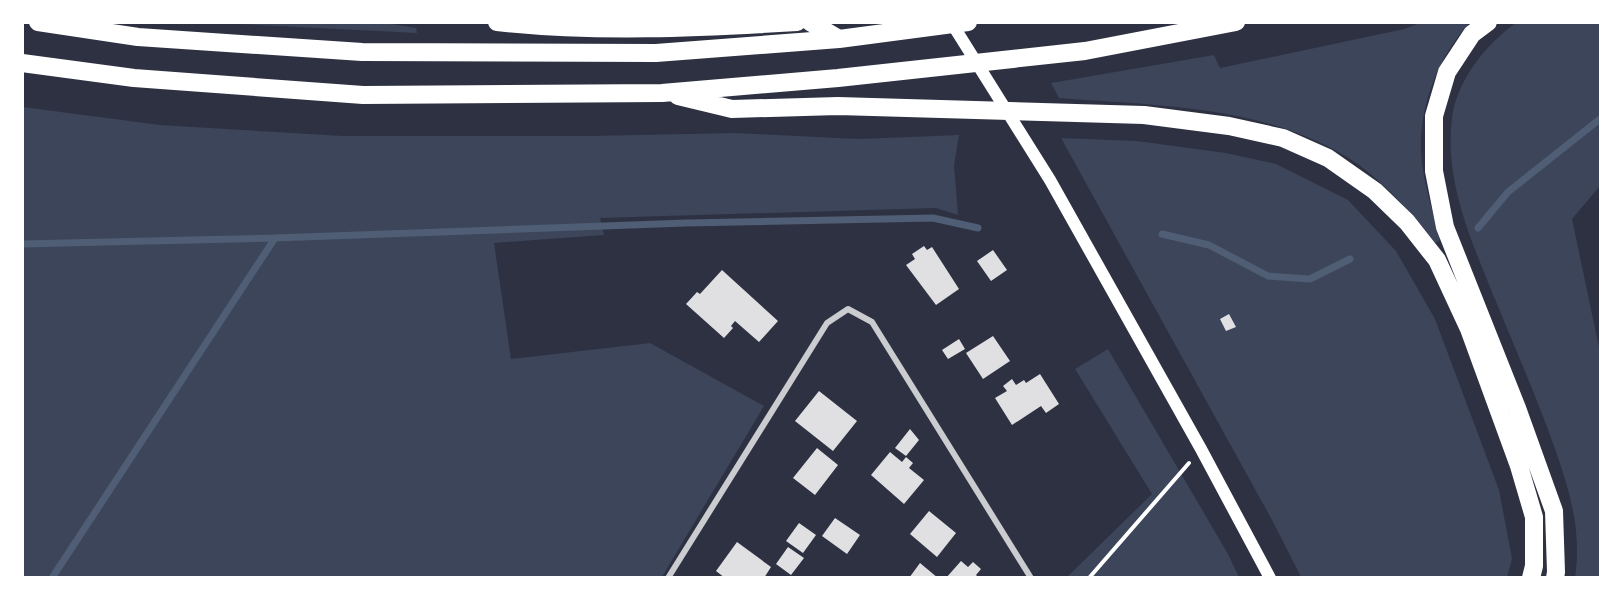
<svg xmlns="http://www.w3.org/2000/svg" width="1623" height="600" viewBox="0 0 1623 600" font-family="Quicksand,sans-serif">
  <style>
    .green { fill: #3c4559 }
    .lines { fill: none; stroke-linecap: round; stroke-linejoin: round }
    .stream { stroke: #4f5d75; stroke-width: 7 }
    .building { fill: #e0e0e3 }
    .path { stroke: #fff; stroke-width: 4 }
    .minor { stroke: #caccd0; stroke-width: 6 }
    .secondary { stroke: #fff; stroke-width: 12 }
    .motorway { stroke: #fff; stroke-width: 18 }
  </style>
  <rect width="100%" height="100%" fill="#2d3142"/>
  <path class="green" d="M 219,23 L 380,22 L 416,28 L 417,33 Z
    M 1420,23 L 1469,23 C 1439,57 1420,103 1421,149 C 1422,180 1433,211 1440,240 L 1435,243 C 1412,214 1389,187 1359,165 C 1273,105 1159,106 1059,98 L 1051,83 L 1214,55 L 1220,68 L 1404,29 Z
    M 1516,23 L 1600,23 L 1600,186 L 1572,219 L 1600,352 L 1600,577 L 1575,577 C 1582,533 1570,491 1555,449 C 1537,398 1515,348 1494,297 C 1471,240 1444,181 1452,118 C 1457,80 1486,44 1516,23 Z
    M 23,107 L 160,125 L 343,136 L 589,136 L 735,133 L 859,139 L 959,135 L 954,165 L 958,215 L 936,208 L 600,218 L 604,235 L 494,243 L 511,359 L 650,343 L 764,406 L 662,577 L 23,577 Z
    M 1061,138 L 1137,141 L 1226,153 L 1276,164 L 1348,200 L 1396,251 L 1435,319 L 1499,490 L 1512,559 L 1507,577 L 1301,577 L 1272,520 Z
    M 1108,349 L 1228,554 L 1239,577 L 1066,578 L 1152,494 L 1075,369 Z"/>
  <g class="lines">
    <path class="stream" d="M 1478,228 L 1508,192 L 1600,119
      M 1162,234 L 1209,245 L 1268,276 L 1310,279 L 1350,259
      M 22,244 L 275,238 L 686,223 L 933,218 L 978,228
      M 52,578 L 275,238"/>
  </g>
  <path class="building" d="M 924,246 L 927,250 L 932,247 L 959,289 L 936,305 L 906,265 L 915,259 L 912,254 Z
    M 993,250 L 1007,270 L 991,281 L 977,261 Z
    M 722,270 L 778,321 L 759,342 L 735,321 L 731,326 L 733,328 L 724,338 L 686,304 L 697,292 L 700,294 Z
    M 1229,314 L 1236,327 L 1226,331 L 1220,319 Z
    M 993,336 L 1010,361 L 983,379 L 966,353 Z
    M 959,339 L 965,349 L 948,359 L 942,350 Z
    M 1040,374 L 1059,404 L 1046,413 L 1041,406 L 1012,425 L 995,398 L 1007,391 L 1003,386 L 1012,379 L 1016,385 L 1024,380 L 1026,383 Z
    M 819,391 L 857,421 L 833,451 L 795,421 Z
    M 910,429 L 919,440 L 906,456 L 895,448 Z
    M 817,448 L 838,465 L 815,495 L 793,478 Z
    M 890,452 L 902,462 L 906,457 L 913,463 L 909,468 L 924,480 L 904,504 L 871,475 Z
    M 929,511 L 956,533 L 937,557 L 910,534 Z
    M 835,518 L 860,535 L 847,554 L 822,536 Z
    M 799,523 L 816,535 L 803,553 L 786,541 Z
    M 737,542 L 771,567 L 764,578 L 725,578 L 716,571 Z
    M 788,547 L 804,558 L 791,575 L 776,564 Z
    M 961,561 L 968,567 L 973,562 L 981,569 L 976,575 L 979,578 L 946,578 Z
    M 920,563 L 938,578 L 909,578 Z"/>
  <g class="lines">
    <path class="path" d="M 1089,578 L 1189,463"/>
    <path class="minor" d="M 668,578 L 827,323 L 848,309 L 872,322 L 1031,578"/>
    <path class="secondary" d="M 951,22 L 1050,180 L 1201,449 L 1270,578"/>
    <path class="motorway" d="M 38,22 L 138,37 L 362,52 L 656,53 L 839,39 L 968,22
      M 497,22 C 597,33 697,28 797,22
      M 810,22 L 839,39
      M 1488,22 L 1472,34 L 1447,72 L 1434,116 L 1434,171 L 1445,227 L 1517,408 L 1554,511 L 1556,572 L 1555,578
      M 22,63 L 134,78 L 363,95 L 662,93 L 838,78 L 1085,51 L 1236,22
      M 678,96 L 732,109 L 838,106 L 1144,115 L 1229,126 L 1283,138 L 1328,158 L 1375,191 L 1407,222 L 1437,260 L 1469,329 L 1519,466 L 1534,517 L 1534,566 L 1531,578"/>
  </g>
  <rect width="1623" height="600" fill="none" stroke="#ffffff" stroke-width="48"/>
</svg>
